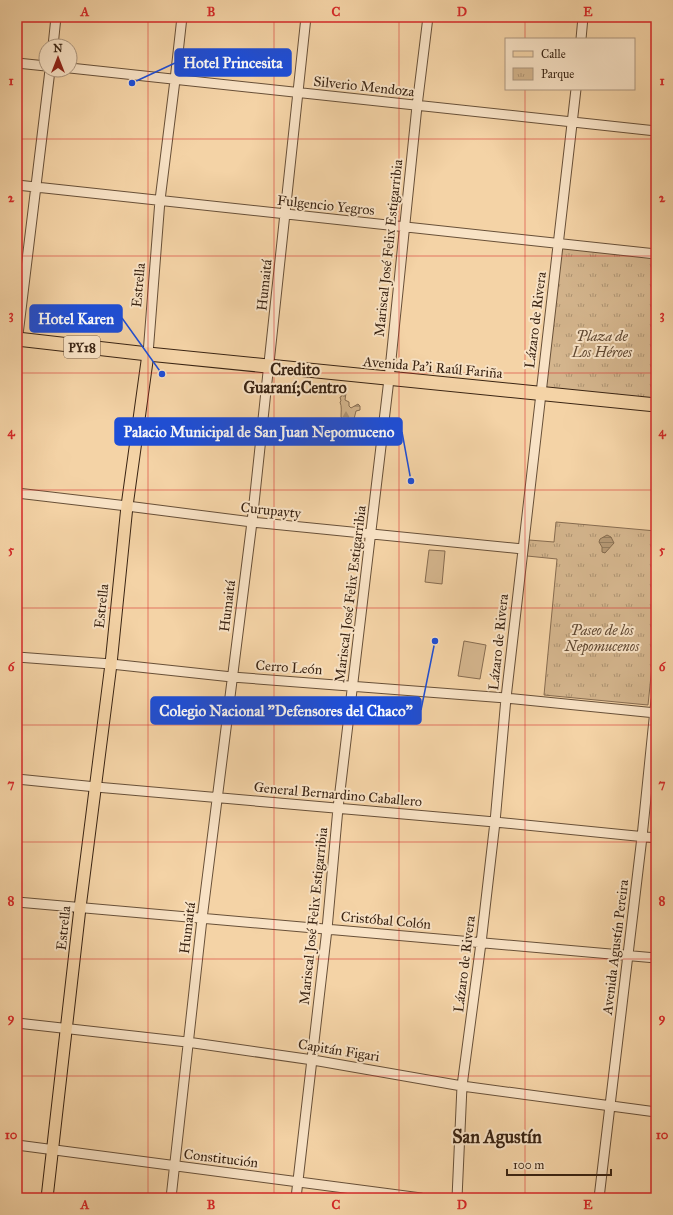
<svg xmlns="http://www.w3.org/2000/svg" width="673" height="1215" viewBox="0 0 673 1215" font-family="'IM FELL Great Primer',serif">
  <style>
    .green { fill: #d4b58d; stroke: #876c50 }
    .forest { fill: url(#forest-firs); stroke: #876c50 }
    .park { fill: url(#park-tufts); stroke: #876c50 }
    .water { fill: url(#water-rules); stroke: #846a4d }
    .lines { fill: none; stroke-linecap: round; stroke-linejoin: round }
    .minor-casing { stroke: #685038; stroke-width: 11 }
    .major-casing { stroke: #3a2413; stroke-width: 13 }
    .highway-casing { stroke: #3a2413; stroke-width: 15 }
    .minor { stroke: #f8e2c5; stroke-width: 9 }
    .major { stroke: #f4d3a6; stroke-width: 11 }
    .highway { stroke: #f4d3a6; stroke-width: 13 }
    .grid { fill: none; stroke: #d62828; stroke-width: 1; stroke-opacity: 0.55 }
    .labels { text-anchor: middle; stroke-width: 4; stroke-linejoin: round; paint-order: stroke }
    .shield { fill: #f8e2c5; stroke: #735d48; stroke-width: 1 }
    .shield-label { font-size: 13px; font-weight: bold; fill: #3a2413 }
    .street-label { font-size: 14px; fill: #3a2413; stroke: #f8e2c5 }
    .park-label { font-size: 14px; font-style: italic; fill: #604832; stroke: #f8e2c5 }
    .quarter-label { font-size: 16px; font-weight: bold; fill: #3a2413; stroke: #f8e2c5 }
    .district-label { font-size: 18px; font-weight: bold; fill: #3a2413; stroke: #f8e2c5 }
    .leader { fill: none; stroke: #1d4ed8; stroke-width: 1.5 }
    .callout-dot { fill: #1d4ed8; stroke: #f8e2c5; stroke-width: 1.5 }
    .callout { fill: #1d4ed8; stroke: #1d4ed8; stroke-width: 1.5 }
    .callout-label { font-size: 15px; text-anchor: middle; font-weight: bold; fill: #fff }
    .neatline { fill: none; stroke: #d62828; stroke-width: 1.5 }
    .grid-label { font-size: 13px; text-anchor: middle; font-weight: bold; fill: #d62828 }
  </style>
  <defs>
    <pattern id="forest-firs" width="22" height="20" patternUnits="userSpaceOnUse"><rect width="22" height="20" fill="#d4b58d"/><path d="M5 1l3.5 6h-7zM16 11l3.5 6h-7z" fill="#ad9372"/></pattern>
    <pattern id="park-tufts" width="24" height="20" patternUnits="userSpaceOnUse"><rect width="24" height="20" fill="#d4b58d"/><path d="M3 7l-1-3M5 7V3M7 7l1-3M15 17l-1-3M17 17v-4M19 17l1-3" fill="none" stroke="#ad9372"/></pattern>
    <pattern id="water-rules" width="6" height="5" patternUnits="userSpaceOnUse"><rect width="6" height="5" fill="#b59874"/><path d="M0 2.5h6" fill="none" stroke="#947c5e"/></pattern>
  </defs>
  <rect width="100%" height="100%" fill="#f4d3a6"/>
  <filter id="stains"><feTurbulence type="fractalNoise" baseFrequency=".005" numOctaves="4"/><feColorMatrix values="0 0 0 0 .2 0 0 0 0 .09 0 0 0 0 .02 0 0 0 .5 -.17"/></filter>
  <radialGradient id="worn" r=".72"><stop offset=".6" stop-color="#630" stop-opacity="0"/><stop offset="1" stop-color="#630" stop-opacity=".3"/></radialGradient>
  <path class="green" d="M 429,550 L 445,551 L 442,584 L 425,582 Z
    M 464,641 L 486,645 L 480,679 L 458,676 Z"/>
  <path class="forest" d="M 342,385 L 347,386 L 345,400 L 349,402 L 349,406 L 351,408 L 358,404 L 360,406 L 360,410 L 356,411 L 354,419 L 350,422 L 348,422 L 349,418 L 343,419 L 341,417 C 341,411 342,407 340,402 L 341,401 L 340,397 L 342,396 Z"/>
  <path class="park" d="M 560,245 L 656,255 L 656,404 L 541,392 Z
    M 556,522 L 656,531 L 656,627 L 648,705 L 544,695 L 557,559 L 527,556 L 529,540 L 554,542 Z"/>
  <path class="water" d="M 607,535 L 611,537 L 614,543 L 605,553 L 602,552 L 602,547 L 599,542 L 600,539 Z"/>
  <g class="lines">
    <defs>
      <path id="minor" d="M 581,39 L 583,17
        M 53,46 L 56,17
        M 17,63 L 46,66
        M 70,68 L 656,131
        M 17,185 L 656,254
        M 17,343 L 50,70
        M 148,354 L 160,200 L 175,80 L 182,17
        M 17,493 L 127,506 L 252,522 L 523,549
        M 17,657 L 111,664 L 232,677 L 506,698 L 656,713
        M 17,779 L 96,787 L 495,822 L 656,838
        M 17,902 L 656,958
        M 17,1023 L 187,1042 L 313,1060 L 462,1086 L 656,1112
        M 17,1145 L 421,1198
        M 171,1198 L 202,919 L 252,522 L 306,17
        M 296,1198 L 327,929 L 338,808 L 389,379 L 417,106 L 428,17
        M 457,1198 L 462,1086 L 481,943 L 495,822 L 506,698 L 576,89
        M 599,1198 L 642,837 L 656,700"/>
      <path id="major" d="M 47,1198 L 80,908 L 111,664 L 127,506 L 148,354"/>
      <path id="highway" d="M 17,339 L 148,354 L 656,405"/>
    </defs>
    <use href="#minor" class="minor-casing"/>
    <use href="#major" class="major-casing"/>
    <use href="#highway" class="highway-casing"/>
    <use href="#minor" class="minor"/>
    <use href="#major" class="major"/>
    <use href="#highway" class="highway"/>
  </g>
  <path class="grid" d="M 148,17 L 148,1198M 274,17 L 274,1198M 399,17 L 399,1198M 525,17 L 525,39M 525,89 L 525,1198M 17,139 L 656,139M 17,256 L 656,256M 17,373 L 656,373M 17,490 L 656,490M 17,608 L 656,608M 17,725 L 656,725M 17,842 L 656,842M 17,959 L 656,959M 17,1076 L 656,1076"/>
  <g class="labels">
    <rect class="shield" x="64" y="336" width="36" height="22" rx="3"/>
    <g class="shield-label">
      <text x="82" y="352">PY18</text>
    </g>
    <g class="street-label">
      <text transform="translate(364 86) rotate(6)" y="5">Silverio Mendoza</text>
      <text transform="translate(326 205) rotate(6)" y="5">Fulgencio Yegros</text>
      <text transform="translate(388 248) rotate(-84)" y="5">Mariscal José Felix Estigarribia</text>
      <text transform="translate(138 285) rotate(-85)" y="5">Estrella</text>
      <text transform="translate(264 285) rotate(-84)" y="5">Humaitá</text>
      <text transform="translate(535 320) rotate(-83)" y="5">Lázaro de Rivera</text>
      <text transform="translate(433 367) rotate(5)" y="5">Avenida Pa'i Raúl Fariña</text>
      <text transform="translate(271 510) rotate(6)" y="5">Curupayty</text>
      <text transform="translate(350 594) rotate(-83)" y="5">Mariscal José Felix Estigarribia</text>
      <text transform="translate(101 606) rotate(-84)" y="5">Estrella</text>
      <text transform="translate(227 606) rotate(-83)" y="5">Humaitá</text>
      <text transform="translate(498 642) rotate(-84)" y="5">Lázaro de Rivera</text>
      <text transform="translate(289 667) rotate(4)" y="5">Cerro León</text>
      <text transform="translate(338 794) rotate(5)" y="5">General Bernardino Caballero</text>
      <text transform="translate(313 916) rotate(-84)" y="5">Mariscal José Felix Estigarribia</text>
      <text transform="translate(386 920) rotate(5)" y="5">Cristóbal Colón</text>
      <text transform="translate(63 928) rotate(-84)" y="5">Estrella</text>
      <text transform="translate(187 928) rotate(-83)" y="5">Humaitá</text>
      <text transform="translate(615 947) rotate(-83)" y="5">Avenida Agustín Pereira</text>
      <text transform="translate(464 964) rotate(-83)" y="5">Lázaro de Rivera</text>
      <text transform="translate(339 1050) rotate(9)" y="5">Capitán Figari</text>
      <text transform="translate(221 1158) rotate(7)" y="5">Constitución</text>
    </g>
    <g class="park-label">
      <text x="602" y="341">Plaza de<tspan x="602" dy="16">Los Héroes</tspan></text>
      <text x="602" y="635">Paseo de los<tspan x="602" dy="16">Nepomucenos</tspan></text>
    </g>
    <g class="quarter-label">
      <text x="295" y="375">Credito<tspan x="295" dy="18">Guaraní;Centro</tspan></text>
    </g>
    <g class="district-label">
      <text x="497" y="1143">San Agustín</text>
    </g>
  </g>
  <path class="leader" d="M132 83L175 63M162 374L122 318M411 481L402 432M435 641L421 710"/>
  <g class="callout-dot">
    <circle cx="132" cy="83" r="4"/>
    <circle cx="162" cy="374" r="4"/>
    <circle cx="411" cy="481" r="4"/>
    <circle cx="435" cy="641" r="4"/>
  </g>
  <g class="callout">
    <rect x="175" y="49" width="116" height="27" rx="4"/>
    <rect x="30" y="305" width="92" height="27" rx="4"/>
    <rect x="115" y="418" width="287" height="27" rx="4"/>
    <rect x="151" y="697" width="270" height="27" rx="4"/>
  </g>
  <g class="callout-label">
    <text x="233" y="68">Hotel Princesita</text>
    <text x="76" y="324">Hotel Karen</text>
    <text x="259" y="437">Palacio Municipal de San Juan Nepomuceno</text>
    <text x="286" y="716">Colegio Nacional "Defensores del Chaco"</text>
  </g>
  <rect width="673" height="1215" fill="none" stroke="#f4d3a6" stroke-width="44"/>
  <rect x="505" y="38" width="130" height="52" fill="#f8e2c5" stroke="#ac967e"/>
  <rect x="513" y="51" width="20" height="6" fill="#f4d3a6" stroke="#ac967e"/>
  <text x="541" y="58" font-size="12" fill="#3a2413">Calle</text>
  <rect x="513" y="68" width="20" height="12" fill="url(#park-tufts)" stroke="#ac967e"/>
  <text x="541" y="78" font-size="12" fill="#3a2413">Parque</text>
  <g transform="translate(58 58)"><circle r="19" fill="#f8e2c5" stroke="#ac967e"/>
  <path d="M0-3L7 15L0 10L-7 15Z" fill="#8f2418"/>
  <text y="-6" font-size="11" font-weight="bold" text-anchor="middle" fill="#3a2413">N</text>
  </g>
  <path d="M507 1169v6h104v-6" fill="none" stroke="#3a2413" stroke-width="2"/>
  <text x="513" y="1169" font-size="12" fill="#3a2413" stroke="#f8e2c5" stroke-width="3" paint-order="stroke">100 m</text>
  <rect x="22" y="22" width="629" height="1171" class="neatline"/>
  <g class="grid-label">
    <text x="85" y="16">A</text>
    <text x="211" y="16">B</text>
    <text x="336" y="16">C</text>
    <text x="462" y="16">D</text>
    <text x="588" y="16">E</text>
    <text x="11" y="85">1</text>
    <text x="662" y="85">1</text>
    <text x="11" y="202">2</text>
    <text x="662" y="202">2</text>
    <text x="11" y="319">3</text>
    <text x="662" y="319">3</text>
    <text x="11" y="436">4</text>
    <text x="662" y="436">4</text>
    <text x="11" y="554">5</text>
    <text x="662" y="554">5</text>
    <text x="11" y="671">6</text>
    <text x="662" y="671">6</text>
    <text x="11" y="788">7</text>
    <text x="662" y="788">7</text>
    <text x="11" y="905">8</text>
    <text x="662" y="905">8</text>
    <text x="11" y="1022">9</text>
    <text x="662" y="1022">9</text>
    <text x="11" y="1139">10</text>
    <text x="662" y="1139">10</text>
    <text x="85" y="1209">A</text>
    <text x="211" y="1209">B</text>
    <text x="336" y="1209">C</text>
    <text x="462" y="1209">D</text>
    <text x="588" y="1209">E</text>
  </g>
  <rect width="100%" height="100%" filter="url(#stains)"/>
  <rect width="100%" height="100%" fill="url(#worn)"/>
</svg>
